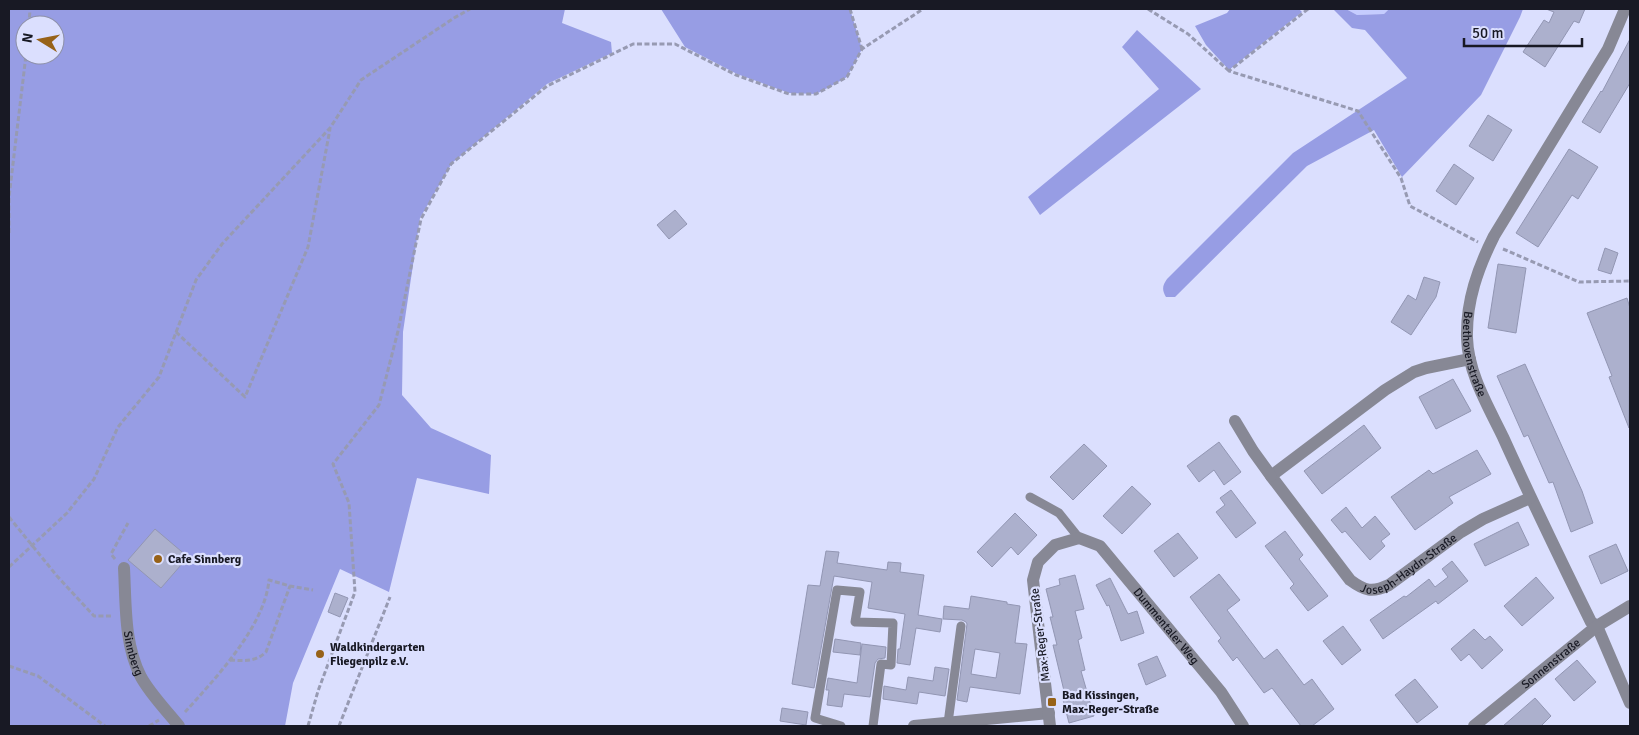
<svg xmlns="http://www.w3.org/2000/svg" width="1639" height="735" viewBox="0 0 1639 735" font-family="Signika,sans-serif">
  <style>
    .green { fill: #c5ccfe }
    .forest { fill: #979de4; fill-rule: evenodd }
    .building { fill: #acb0cd; stroke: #9296b3; fill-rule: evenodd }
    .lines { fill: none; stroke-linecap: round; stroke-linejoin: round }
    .path { stroke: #979ab2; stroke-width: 3; stroke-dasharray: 5 2.5; stroke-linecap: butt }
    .service { stroke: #878895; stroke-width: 9 }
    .minor { stroke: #878895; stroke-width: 12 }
    .poi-dot { fill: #976218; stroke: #dbdffe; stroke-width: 2 }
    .labels { text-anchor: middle; stroke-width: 4.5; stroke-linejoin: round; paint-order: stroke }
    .street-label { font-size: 12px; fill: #181924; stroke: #dbdffe }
    .poi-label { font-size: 12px; font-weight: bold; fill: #181924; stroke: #dbdffe; text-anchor: start }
  </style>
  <rect width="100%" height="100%" fill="#dbdffe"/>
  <path class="green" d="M 1346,9 L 1389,9 L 1384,14 L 1357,15 Z"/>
  <path class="forest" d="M 9,9 L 565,9 L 562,23 L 611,42 L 612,53 L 547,84 L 452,163 L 420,218 L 403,332 L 402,395 L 431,428 L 491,455 L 489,494 L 417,478 L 389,592 L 340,569 L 293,683 L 285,726 L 9,726 ZM 25,25 L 55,25 L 55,55 L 25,55 Z
    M 661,9 L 850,9 L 862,49 L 847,77 L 833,85 L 816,94 L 789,93 L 737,74 L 685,47 Z
    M 1230,9 L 1299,9 L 1302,12 L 1229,70 L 1206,45 L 1195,26 L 1227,13 Z
    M 1333,9 L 1346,9 L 1357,15 L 1384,14 L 1389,9 L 1523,9 L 1520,17 L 1481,95 L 1402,177 L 1374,130 L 1307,166 L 1175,297 L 1166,297 C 1162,290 1162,286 1167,279 L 1293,153 L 1407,78 L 1365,30 L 1352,28 Z
    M 1137,30 L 1201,89 L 1040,215 L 1028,197 L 1159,89 L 1122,47 Z"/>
  <path class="building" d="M 1546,9 L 1585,9 L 1579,23 L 1574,21 L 1545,67 L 1523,52 L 1544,20 L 1549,23 L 1554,12 Z
    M 1630,39 L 1630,83 L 1600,133 L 1582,122 L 1601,91 L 1602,92 Z
    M 1488,115 L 1512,130 L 1493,161 L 1469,146 Z
    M 1569,149 L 1598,167 L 1578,199 L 1572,195 L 1538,247 L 1516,233 Z
    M 1454,164 L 1474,178 L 1456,205 L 1436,191 Z
    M 675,210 L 687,224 L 669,239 L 657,225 Z
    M 1605,248 L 1618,253 L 1611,274 L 1598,270 Z
    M 1498,264 L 1526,268 L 1516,333 L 1488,328 Z
    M 1424,277 L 1440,282 L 1436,297 L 1411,335 L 1391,322 L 1408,295 L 1416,300 Z
    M 1627,298 L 1630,308 L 1629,428 L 1609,377 L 1612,376 L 1587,313 Z
    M 1525,364 L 1582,491 L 1593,523 L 1571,532 L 1553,482 L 1549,483 L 1528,435 L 1524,437 L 1497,376 Z
    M 1453,379 L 1471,411 L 1436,429 L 1419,397 Z
    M 1364,425 L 1381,448 L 1322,494 L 1304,471 Z
    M 1219,442 L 1241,472 L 1224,485 L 1214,470 L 1199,482 L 1187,466 Z
    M 1084,444 L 1107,466 L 1073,500 L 1050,477 Z
    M 1477,450 L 1491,474 L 1449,497 L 1453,503 L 1415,530 L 1391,497 L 1429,470 L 1433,474 Z
    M 1132,486 L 1151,504 L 1122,534 L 1103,516 Z
    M 1231,490 L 1256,523 L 1236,538 L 1216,512 L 1225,505 L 1220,498 Z
    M 1346,507 L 1362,528 L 1375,516 L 1390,534 L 1381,541 L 1385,546 L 1370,560 L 1345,531 L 1342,533 L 1331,520 Z
    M 1015,513 L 1037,535 L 1018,555 L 1011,547 L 992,567 L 977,552 Z
    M 1518,522 L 1529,545 L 1485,566 L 1474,544 Z
    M 155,529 L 188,557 L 161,588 L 128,560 Z
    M 1285,531 L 1303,555 L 1299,559 L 1328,596 L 1308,611 L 1290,588 L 1294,584 L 1265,546 Z
    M 1178,533 L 1198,558 L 1174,577 L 1154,551 Z
    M 1616,544 L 1628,571 L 1601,584 L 1589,556 Z
    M 826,551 L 839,552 L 837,563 L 887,570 L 888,562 L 901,563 L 900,572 L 924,575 L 918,615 L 942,619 L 940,632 L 916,628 L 910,665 L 897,663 L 898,649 L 900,649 L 905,614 L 868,608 L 872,582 L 834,576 L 814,688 L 792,684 L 808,585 L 820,586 Z
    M 1452,561 L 1468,581 L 1438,604 L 1436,601 L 1383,639 L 1370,620 L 1404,596 L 1406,597 L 1429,579 L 1435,587 L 1448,577 L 1442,569 Z
    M 1219,574 L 1240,600 L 1227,610 L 1264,659 L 1277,649 L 1304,685 L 1312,679 L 1334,709 L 1312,726 L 1301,726 L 1272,688 L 1264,693 L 1237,657 L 1233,661 L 1218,641 L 1221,638 L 1190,597 Z
    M 1075,575 L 1084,609 L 1075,611 L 1082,638 L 1078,640 L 1085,670 L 1081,671 L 1094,716 L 1069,723 L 1062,696 L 1065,695 L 1053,645 L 1057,645 L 1050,617 L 1053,617 L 1046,589 L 1060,585 L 1059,579 Z
    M 1536,577 L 1554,598 L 1522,626 L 1504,606 Z
    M 1110,578 L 1128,614 L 1137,611 L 1144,633 L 1121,641 L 1109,605 L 1107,606 L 1096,585 Z
    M 335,593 L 348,598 L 340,617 L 328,612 Z
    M 971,596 L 1007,602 L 1007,604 L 1020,606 L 1015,643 L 1027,644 L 1020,694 L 970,687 L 967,702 L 957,700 L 967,624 L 966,622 L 962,620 L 943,619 L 944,606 L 969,609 ZM 975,649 L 1000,653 L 996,678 L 971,674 Z
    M 1343,626 L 1361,650 L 1342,665 L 1323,641 Z
    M 1474,629 L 1485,640 L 1490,636 L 1503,650 L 1482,669 L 1469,654 L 1461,661 L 1451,649 Z
    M 835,639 L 861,643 L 860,655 L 833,652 Z
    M 862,644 L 886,647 L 885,658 L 878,659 L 875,663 L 870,697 L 844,694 L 842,707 L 827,705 L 829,690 L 826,690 L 828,678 L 857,683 Z
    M 1157,656 L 1166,676 L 1146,685 L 1138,664 Z
    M 1577,660 L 1596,682 L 1574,701 L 1555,679 Z
    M 935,667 L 949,669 L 945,696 L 919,692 L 917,704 L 883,699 L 884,686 L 906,690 L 908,677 L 933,681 Z
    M 1415,679 L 1438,707 L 1417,723 L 1395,695 Z
    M 1535,698 L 1551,716 L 1541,726 L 1503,726 Z
    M 782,708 L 808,712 L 806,725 L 780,721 Z"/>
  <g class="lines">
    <path class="path" d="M 850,9 L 862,49
      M 1148,9 L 1188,34 L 1229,71
      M 1308,9 L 1229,71 L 1358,111 L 1401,178 L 1410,206 L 1478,242
      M 29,25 L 30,9
      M 9,233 L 9,197 L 26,55
      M 1503,249 L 1579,282 L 1630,281
      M 176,332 L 245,397 L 308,247 L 330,129
      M 9,517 L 57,576 L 94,616 L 113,616
      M 115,559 L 111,554 L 128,523
      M 9,567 L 67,513 L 94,479 L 118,427 L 159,377 L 196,280 L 222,244 L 330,128 L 361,80 L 454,18 L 470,9
      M 230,660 C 243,661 256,662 266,652 L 290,586
      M 9,666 L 38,676 L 105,726
      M 185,712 C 215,679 265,626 269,580 L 290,586 L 313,590
      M 149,726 L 159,720
      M 308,726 L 318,691 L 355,592 L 349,503 L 333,464 L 379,405 L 398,331 L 421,219 L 451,164 L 547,86 L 633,44 L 675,44 L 736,75 L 789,94 L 816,94 L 847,77 L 862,49 L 923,9
      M 339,726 L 390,597"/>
    <path class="service" d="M 1030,497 L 1059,513 L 1079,538
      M 948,723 L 961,626
      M 841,726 L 815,718 L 837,590 L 860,592 L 855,622 L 893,623 L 891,665 L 881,664 L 873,726"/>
    <g class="minor">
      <path id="s1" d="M 1625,9 L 1608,49 L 1494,236 C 1478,268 1466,301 1467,338 C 1468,373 1488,406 1503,437 C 1531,499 1561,561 1591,622 L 1597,626 L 1630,703"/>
      <path id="s2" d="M 1470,359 L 1426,368 L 1414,372 L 1385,390 L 1271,476 L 1350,580 C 1365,591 1372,593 1389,585 L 1461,532 L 1483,519 L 1530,498"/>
      <path d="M 1235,421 L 1253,451 L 1271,476"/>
      <path id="s3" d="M 124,568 C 126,605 124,644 141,677 C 151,695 167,711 179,726"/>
      <path d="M 914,726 L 1049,713"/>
      <path id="s4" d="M 1050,726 L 1033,580 L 1038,562 L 1055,545 L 1079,538 L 1100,546 L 1221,692 L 1243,726"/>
      <path id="s5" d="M 1474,726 L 1597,626 L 1630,606"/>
    </g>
  </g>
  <g class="poi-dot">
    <circle cx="158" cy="559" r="5"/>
    <circle cx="320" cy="654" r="5"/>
    <rect x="1047" y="697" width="10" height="10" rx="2.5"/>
  </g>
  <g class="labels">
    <g class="street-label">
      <text dy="4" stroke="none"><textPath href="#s1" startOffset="386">Beethovenstraße</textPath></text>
      <text dy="4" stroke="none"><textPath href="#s2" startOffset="434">Joseph-Haydn-Straße</textPath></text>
      <text dy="4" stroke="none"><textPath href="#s4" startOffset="341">Dummentaler Weg</textPath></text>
      <text transform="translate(1040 635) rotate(-97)" y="4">Max-Reger-Straße</text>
      <text dy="4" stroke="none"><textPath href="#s3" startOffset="86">Sinnberg</textPath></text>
      <text dy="4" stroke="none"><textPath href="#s5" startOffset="99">Sonnenstraße</textPath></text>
    </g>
    <g class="poi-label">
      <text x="168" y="563">Cafe Sinnberg</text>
      <text x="330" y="651">Waldkindergarten<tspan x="330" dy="14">Fliegenpilz e.V.</tspan></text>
      <text x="1062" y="699">Bad Kissingen,<tspan x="1062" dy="14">Max-Reger-Straße</tspan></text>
    </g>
  </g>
  <rect width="1639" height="735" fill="none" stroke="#181924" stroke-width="20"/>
  <g transform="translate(40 40) rotate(280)"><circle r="24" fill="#dbdffe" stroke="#8d90a7"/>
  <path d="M0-4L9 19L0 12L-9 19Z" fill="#976218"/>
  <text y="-8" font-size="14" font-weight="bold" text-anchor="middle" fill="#181924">N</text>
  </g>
  <path d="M1464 38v8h118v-8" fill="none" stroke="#181924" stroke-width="2.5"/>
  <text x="1472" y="38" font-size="15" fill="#181924" stroke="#dbdffe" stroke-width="4" paint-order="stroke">50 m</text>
</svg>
